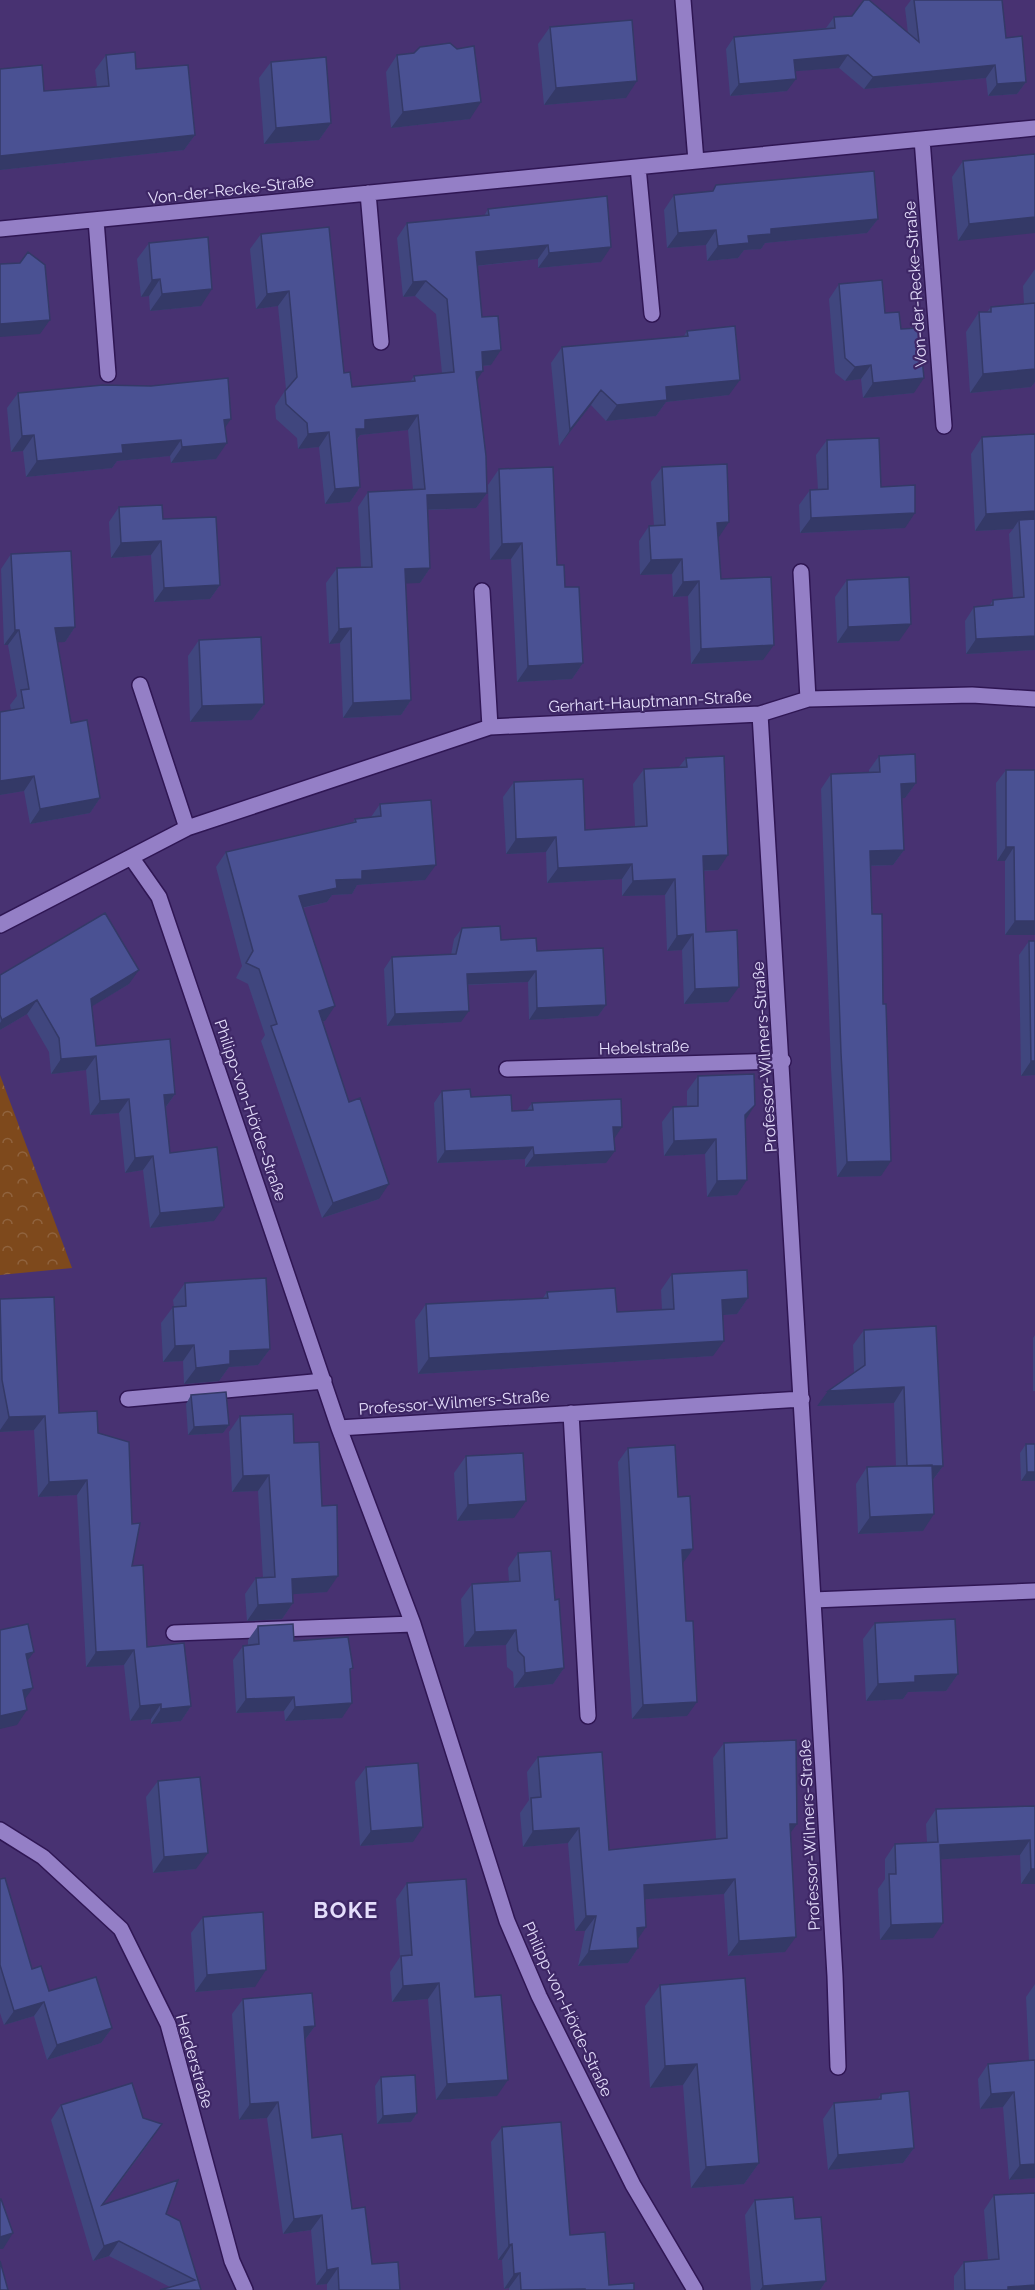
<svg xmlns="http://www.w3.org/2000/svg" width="1035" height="2290" viewBox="0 0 1035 2290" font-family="Raleway,sans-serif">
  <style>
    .park { fill: url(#park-crowns) }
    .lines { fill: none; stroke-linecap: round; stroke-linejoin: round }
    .minor-casing { stroke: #2f1654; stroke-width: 18 }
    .minor { stroke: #947fc6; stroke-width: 15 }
    .wall { fill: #40467e }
    .shaded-wall { fill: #343967 }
    .building { fill: #4a5193; stroke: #343967; stroke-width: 1.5 }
    .labels { text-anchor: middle; stroke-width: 4.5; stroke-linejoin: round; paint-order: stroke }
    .street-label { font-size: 16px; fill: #e4ddfb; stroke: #3e2766 }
    .district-label { font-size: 22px; font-weight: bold; letter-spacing: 1.5px; fill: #e4ddfb; stroke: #3e2766 }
  </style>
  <defs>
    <pattern id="park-crowns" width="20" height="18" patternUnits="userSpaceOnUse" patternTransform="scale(1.5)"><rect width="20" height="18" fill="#7e491c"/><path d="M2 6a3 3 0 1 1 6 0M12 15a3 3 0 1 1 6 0" fill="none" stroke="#90633e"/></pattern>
  </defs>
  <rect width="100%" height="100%" fill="#483272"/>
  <path class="park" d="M 0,1075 L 72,1268 L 0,1275 Z"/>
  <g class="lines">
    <defs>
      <path id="minor" d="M 683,0 L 696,161
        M 922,139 L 944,426
        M 638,167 L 652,314
        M 368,193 L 381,342
        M 96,220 L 108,374
        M 0,229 L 1035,128
        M 801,572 L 808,699
        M 482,591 L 490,727
        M 140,685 L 187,828
        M 760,714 L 813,1600 L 1035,1591
        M 131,857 L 159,897 L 339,1428 L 413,1624 L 507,1921 L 539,1996 L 633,2185 L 695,2290
        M 0,925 L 187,828 L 490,727 L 760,714 L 808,699 L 972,695 L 1035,699
        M 507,1069 L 783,1061
        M 128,1399 L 324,1381
        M 571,1413 L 588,1716
        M 339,1428 L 802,1399
        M 813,1600 L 835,1976 L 838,2067
        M 174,1633 L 413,1624
        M 0,1830 L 43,1857 L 121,1929 L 168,2024 L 232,2261 L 245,2290"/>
    </defs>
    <use href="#minor" class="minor-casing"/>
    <use href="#minor" class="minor"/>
  </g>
  <path class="wall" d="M 911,0 L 1002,0 L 1006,38 L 1026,82 L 1017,94 L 988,96 L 986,78 L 864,89 L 839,68 L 795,71 L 787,91 L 730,96 L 726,49 L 734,37 L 826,28 L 834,17 L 908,33 L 905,8 Z
    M 550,27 L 626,98 L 544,105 L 538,44 Z
    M 106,55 L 136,69 L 195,135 L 184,150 L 0,170 L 0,69 L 44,91 L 97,87 L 95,70 Z
    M 397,55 L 470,119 L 391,128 L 386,72 Z
    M 271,62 L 331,123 L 319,140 L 264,144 L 259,78 Z
    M 1035,154 L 958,241 L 952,177 L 963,161 Z
    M 674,195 L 878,219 L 867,233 L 765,243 L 761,249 L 744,250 L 738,258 L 707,261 L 706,245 L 667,248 L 664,210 Z
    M 488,209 L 601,262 L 538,268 L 538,259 L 477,266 L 482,317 L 491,365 L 483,366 L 477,380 L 487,493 L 476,508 L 428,510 L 430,568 L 420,583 L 405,583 L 411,700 L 401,715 L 343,718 L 340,643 L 329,644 L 326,583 L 337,568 L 361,568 L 358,507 L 368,492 L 413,490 L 408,430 L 360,435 L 357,440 L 360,487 L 350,502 L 325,504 L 319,447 L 298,449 L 297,438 L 276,419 L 275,406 L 286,389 L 278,306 L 256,309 L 250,249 L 261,234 L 352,387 L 410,382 L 414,376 L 442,373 L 436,314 L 415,296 L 403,297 L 397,238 L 407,223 L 484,216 Z
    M 149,243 L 201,306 L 150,311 L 149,296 L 141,297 L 137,259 Z
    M 1035,269 L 1035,382 L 1031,387 L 970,393 L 966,332 L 979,312 L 987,312 L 991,307 L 1024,304 L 1023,286 Z
    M 839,284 L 885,313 L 901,329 L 914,393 L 863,398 L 861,379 L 845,381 L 835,373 L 829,299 Z
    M 687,331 L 729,395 L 666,402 L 656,416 L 606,421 L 591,405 L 559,446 L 551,363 L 562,347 L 684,336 Z
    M 18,393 L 225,428 L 216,459 L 171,463 L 170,456 L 117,461 L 112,468 L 26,477 L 23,451 L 11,452 L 7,408 Z
    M 1035,434 L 1035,650 L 966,654 L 965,621 L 974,607 L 989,606 L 993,600 L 1013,598 L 1009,534 L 1013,529 L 975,531 L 971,454 L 982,437 Z
    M 827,440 L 881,487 L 905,528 L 800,533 L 799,505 L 810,490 L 818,490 L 816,455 Z
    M 662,467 L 719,537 L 718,537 L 721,579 L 763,660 L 691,664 L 688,596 L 673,597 L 672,574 L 640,575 L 639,541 L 649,526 L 654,526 L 651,482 Z
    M 499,469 L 557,565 L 583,663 L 572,679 L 517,682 L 511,559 L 490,560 L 488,485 Z
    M 119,507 L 220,585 L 210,599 L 154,602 L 151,555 L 111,558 L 109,522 Z
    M 11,554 L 75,627 L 65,642 L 57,642 L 71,723 L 100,798 L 90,813 L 30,824 L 24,791 L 0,795 L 0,712 L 11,710 L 10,705 L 17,696 L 8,645 L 4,645 L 1,569 Z
    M 847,580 L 899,641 L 837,643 L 835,597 Z
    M 199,640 L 264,704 L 252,720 L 190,722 L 188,656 Z
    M 879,756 L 916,783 L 905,798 L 901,798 L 904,850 L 893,865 L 871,866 L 881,1176 L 837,1177 L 831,1068 L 821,789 L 831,774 L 869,773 L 869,770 Z
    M 686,758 L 718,870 L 704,871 L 706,932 L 728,1002 L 684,1004 L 682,950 L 667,951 L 665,895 L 622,896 L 622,879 L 547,883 L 546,852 L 506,854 L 503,797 L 514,782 L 585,830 L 635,827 L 633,784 L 644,769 L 679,767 Z
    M 1006,770 L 1035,935 L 1005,935 L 1005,861 L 997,861 L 996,783 Z
    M 380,804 L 425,880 L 357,885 L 352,894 L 332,895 L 327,902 L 303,908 L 325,1021 L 323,1022 L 379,1199 L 322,1218 L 261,1041 L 265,1035 L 248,984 L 236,978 L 242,966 L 216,867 L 226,852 L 353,822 L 355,819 L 371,817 Z
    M 462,928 L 537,951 L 606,1005 L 598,1016 L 529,1020 L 528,982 L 468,985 L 461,1022 L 387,1026 L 384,969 L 392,957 L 451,955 L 454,939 Z
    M 1029,941 L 1035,941 L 1035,1075 L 1021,1076 L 1019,955 Z
    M 0,975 L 129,984 L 92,1006 L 96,1046 L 175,1094 L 166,1107 L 170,1153 L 214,1221 L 150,1228 L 143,1170 L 125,1173 L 119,1113 L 90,1115 L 86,1070 L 51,1074 L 49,1052 L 27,1014 L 0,1030 Z
    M 698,1076 L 755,1105 L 745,1119 L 737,1195 L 707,1197 L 705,1154 L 664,1156 L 662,1122 L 673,1107 L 687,1106 L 687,1091 Z
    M 442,1091 L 471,1097 L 512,1111 L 527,1110 L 532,1103 L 614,1138 L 606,1163 L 525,1167 L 525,1159 L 437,1163 L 434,1103 Z
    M 672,1274 L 748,1298 L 737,1314 L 722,1315 L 713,1356 L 418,1374 L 415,1320 L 426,1304 L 543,1298 L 547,1292 L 617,1312 L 662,1310 L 661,1290 Z
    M 185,1283 L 270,1349 L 258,1365 L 229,1367 L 219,1381 L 184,1384 L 183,1361 L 163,1362 L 161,1323 L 173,1307 L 174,1307 L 173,1300 Z
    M 0,1299 L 59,1413 L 98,1433 L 132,1566 L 147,1647 L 191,1706 L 181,1721 L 151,1724 L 151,1719 L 130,1721 L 124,1665 L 86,1667 L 77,1495 L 38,1497 L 34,1430 L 0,1432 Z
    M 936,1326 L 943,1466 L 933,1480 L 923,1531 L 858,1534 L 856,1484 L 867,1467 L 896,1466 L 894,1403 L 817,1406 L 854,1373 L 853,1345 L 864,1330 Z
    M 1035,1335 L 1035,1391 L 1033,1391 L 1033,1338 Z
    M 191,1395 L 229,1425 L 223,1433 L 188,1435 L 186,1404 Z
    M 240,1416 L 294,1443 L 327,1592 L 293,1594 L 293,1603 L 282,1619 L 247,1621 L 245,1594 L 256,1578 L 263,1578 L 258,1491 L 232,1492 L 229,1432 Z
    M 1026,1444 L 1035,1481 L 1021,1481 L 1020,1453 Z
    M 628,1448 L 678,1497 L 693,1549 L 682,1563 L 687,1716 L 632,1719 L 618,1462 Z
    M 466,1456 L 514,1518 L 457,1521 L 454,1473 Z
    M 518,1553 L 555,1600 L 564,1668 L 553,1684 L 514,1688 L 513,1672 L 507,1667 L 506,1645 L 464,1647 L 461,1599 L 472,1584 L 509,1582 L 508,1568 Z
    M 875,1623 L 958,1674 L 946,1691 L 908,1692 L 903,1699 L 866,1701 L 863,1639 Z
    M 258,1626 L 294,1641 L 353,1668 L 350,1672 L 342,1718 L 285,1721 L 284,1711 L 236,1713 L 233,1660 L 243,1646 L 248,1645 L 248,1640 Z
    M 724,1743 L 790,1834 L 785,1952 L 728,1956 L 724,1894 L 645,1899 L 638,1940 L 638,1948 L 628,1963 L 578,1966 L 585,1931 L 575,1931 L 568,1843 L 523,1847 L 520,1813 L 529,1800 L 527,1772 L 538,1757 L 609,1850 L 716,1839 L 713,1758 Z
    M 366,1767 L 413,1842 L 360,1846 L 355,1782 Z
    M 158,1781 L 196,1869 L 153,1873 L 146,1797 Z
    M 1035,1806 L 1035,1884 L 1021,1884 L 1020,1855 L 940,1859 L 933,1938 L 880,1940 L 878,1889 L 885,1879 L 885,1859 L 895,1844 L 927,1842 L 926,1824 L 936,1809 Z
    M 0,1879 L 32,1969 L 49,1991 L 112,2028 L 101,2043 L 47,2060 L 34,2016 L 4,2025 L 0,2013 Z
    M 407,1883 L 475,1997 L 497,2096 L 436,2100 L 428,1999 L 392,2002 L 390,1972 L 400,1957 L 396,1899 Z
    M 203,1917 L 255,1987 L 195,1992 L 191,1933 Z
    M 1035,1984 L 1035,2178 L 1009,2180 L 1003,2107 L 980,2109 L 978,2079 L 988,2064 L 1029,2061 L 1026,1997 Z
    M 660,1985 L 759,2163 L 744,2184 L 691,2188 L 683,2085 L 650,2088 L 645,2006 Z
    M 243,1999 L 315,2026 L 305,2040 L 312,2138 L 352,2209 L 372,2264 L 400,2290 L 327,2290 L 327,2284 L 316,2285 L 311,2230 L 283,2234 L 267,2118 L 239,2120 L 232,2014 Z
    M 381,2077 L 417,2113 L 411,2122 L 377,2124 L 375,2086 Z
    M 881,2094 L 914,2148 L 903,2163 L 828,2170 L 823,2119 L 834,2103 L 877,2100 Z
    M 61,2105 L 143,2118 L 152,2139 L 103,2205 L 166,2214 L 201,2290 L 170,2287 L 109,2256 L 93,2261 L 51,2120 Z
    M 502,2127 L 570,2235 L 609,2285 L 634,2290 L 509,2290 L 509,2288 L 504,2289 L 502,2260 L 498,2260 L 491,2142 Z
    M 994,2195 L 1035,2290 L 954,2290 L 954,2276 L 964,2262 L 988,2260 L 984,2210 Z
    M 755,2200 L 795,2219 L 826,2281 L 820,2290 L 751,2290 L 745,2215 Z"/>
  <path class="shaded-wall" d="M 848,55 L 839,68 L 785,72 L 794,60 Z
    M 995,65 L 986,78 L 864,89 L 873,77 Z
    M 796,79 L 787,91 L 730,96 L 739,84 Z
    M 637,81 L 626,98 L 544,105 L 556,88 Z
    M 1026,82 L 1017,94 L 988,96 L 997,84 Z
    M 481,102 L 470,119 L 391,128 L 403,112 Z
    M 331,123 L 319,140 L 264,144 L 276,128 Z
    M 195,135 L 184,150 L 0,170 L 0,156 Z
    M 1035,217 L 1035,233 L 958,241 L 969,224 Z
    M 878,219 L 867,233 L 765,243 L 761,249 L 744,250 L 738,258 L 707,261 L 718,246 L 771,229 Z
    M 716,230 L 706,245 L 667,248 L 678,233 Z
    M 548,245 L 538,259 L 466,267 L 476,252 Z
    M 611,247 L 601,262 L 538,268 L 549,253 Z
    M 160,279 L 149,296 L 141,297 L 152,280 Z
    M 426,281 L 415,296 L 403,297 L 413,282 Z
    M 212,289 L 201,306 L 150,311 L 162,294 Z
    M 289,291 L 278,306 L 256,309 L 267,294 Z
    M 50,320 L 40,334 L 0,337 L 0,324 Z
    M 501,350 L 491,365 L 471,367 L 482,352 Z
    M 871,365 L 861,379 L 845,381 L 855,367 Z
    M 1035,369 L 1035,382 L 1031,387 L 970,393 L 983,374 Z
    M 483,371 L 473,386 L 476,372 Z
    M 924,378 L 914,393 L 863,398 L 873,383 Z
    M 740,380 L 729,395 L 666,402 L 656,416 L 606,421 L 617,405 L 666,387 Z
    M 601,390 L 591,405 L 559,446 L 570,430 Z
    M 418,415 L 408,430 L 360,435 L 354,443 L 356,429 L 365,420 Z
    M 231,419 L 220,435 L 224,420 Z
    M 329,432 L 319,447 L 298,449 L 308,434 Z
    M 34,435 L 23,451 L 11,452 L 22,436 Z
    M 181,440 L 170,456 L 117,461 L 112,468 L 26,477 L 37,461 L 122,445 Z
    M 227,443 L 216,459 L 171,463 L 182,447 Z
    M 360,487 L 350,502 L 325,504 L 335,489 Z
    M 487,493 L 476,508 L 417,510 L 427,495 Z
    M 1035,511 L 1035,526 L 1019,520 L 1013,529 L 975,531 L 986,514 Z
    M 915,513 L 905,528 L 800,533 L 811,518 Z
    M 729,522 L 719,537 L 707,538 L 717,523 Z
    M 161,541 L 151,555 L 111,558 L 121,543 Z
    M 522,543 L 511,559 L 490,560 L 502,544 Z
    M 682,559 L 672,574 L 640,575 L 651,560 Z
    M 430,568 L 420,583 L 394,584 L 405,569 Z
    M 699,581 L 688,596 L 673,597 L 683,582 Z
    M 220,585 L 210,599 L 154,602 L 164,588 Z
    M 911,624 L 899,641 L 837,643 L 848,627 Z
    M 75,627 L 65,642 L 44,643 L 55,628 Z
    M 351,628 L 340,643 L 329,644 L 339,629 Z
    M 15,630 L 19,630 L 8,645 L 4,645 Z
    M 1035,636 L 1035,650 L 966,654 L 976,639 Z
    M 774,645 L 763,660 L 691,664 L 701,649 Z
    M 583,663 L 572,679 L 517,682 L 528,666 Z
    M 411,700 L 401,715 L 343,718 L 353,703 Z
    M 264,704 L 252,720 L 190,722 L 202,706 Z
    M 34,776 L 24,791 L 0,795 L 0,781 Z
    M 916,783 L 905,798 L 890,799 L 901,784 Z
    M 100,798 L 90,813 L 30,824 L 40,809 Z
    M 556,837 L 546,852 L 506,854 L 516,839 Z
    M 1006,847 L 1014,847 L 1005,861 L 997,861 Z
    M 904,850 L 893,865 L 860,866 L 870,851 Z
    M 728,855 L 718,870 L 692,871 L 703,856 Z
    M 632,864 L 622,879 L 547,883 L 558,868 Z
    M 436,865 L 425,880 L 357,885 L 352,894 L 332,895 L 327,902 L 288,911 L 299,896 L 336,880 L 362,871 Z
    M 675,879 L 665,895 L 622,896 L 633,881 Z
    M 1015,921 L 1035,921 L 1035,935 L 1005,935 Z
    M 693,934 L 682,950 L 667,951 L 677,936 Z
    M 139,970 L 129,984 L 81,1013 L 91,999 Z
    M 536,971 L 528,982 L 459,985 L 467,974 Z
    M 739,987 L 728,1002 L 684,1004 L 695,989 Z
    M 37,1000 L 27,1014 L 0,1030 L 0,1023 L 2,1020 Z
    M 606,1005 L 598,1016 L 529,1020 L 537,1008 Z
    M 335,1006 L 325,1021 L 309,1026 L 319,1011 Z
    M 469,1011 L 461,1022 L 387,1026 L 395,1014 Z
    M 96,1056 L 86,1070 L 51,1074 L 61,1059 Z
    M 1031,1061 L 1035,1061 L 1035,1075 L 1021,1076 Z
    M 175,1094 L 165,1108 L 164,1095 Z
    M 129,1099 L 119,1113 L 90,1115 L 100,1101 Z
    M 755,1105 L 745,1121 L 745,1115 Z
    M 613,1127 L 622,1127 L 614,1139 Z
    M 716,1139 L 705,1154 L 664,1156 L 674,1141 Z
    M 533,1147 L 525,1159 L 437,1163 L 445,1151 Z
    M 615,1151 L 606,1163 L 525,1167 L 534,1155 Z
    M 153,1156 L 143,1170 L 125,1173 L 135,1158 Z
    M 891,1161 L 881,1176 L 837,1177 L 847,1162 Z
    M 747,1180 L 737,1195 L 707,1197 L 717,1181 Z
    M 389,1184 L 379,1199 L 322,1218 L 333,1203 Z
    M 224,1207 L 214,1221 L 150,1228 L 160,1213 Z
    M 748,1298 L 737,1314 L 710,1316 L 722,1300 Z
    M 724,1341 L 713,1356 L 418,1374 L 429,1358 Z
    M 194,1345 L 183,1361 L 163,1362 L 175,1346 Z
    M 270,1349 L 258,1365 L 229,1367 L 219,1381 L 184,1384 L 196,1368 L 230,1351 Z
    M 904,1387 L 894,1403 L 817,1406 L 828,1391 Z
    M 45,1416 L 34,1430 L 0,1432 L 0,1430 L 9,1417 Z
    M 229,1425 L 223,1433 L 188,1435 L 194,1427 Z
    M 943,1466 L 932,1481 L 907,1467 Z
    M 1027,1472 L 1035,1472 L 1035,1481 L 1021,1481 Z
    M 269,1475 L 258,1491 L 232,1492 L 243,1476 Z
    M 87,1480 L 77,1495 L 38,1497 L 49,1482 Z
    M 526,1501 L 514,1518 L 457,1521 L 468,1505 Z
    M 934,1514 L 923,1531 L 858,1534 L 870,1517 Z
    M 693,1549 L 683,1563 L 671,1564 L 682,1550 Z
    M 338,1576 L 327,1592 L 281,1595 L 292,1579 Z
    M 293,1603 L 282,1619 L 247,1621 L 258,1605 Z
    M 516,1630 L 506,1645 L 464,1647 L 475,1632 Z
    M 134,1650 L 124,1665 L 86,1667 L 96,1652 Z
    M 34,1652 L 23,1667 L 26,1654 Z
    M 564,1668 L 553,1684 L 514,1688 L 525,1673 Z
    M 958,1674 L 946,1691 L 908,1692 L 903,1699 L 866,1701 L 878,1684 L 915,1676 Z
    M 33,1688 L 22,1703 L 23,1690 Z
    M 294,1697 L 284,1711 L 236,1713 L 246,1699 Z
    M 697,1702 L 687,1716 L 632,1719 L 643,1705 Z
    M 352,1703 L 342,1718 L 285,1721 L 295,1707 Z
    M 161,1704 L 151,1719 L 130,1721 L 140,1706 Z
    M 191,1706 L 181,1721 L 151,1724 L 161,1709 Z
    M 27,1710 L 17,1725 L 0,1729 L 0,1716 Z
    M 790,1824 L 797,1824 L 786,1839 Z
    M 423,1827 L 413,1842 L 360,1846 L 371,1831 Z
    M 579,1828 L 568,1843 L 523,1847 L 533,1831 Z
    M 1030,1840 L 1020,1855 L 929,1860 L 940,1845 Z
    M 208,1853 L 196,1869 L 153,1873 L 164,1857 Z
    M 1031,1869 L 1035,1869 L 1035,1884 L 1021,1884 Z
    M 735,1879 L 724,1894 L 633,1900 L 644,1885 Z
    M 586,1916 L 596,1916 L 585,1931 L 575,1931 Z
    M 943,1923 L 933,1938 L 880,1940 L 891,1925 Z
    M 646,1927 L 636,1942 L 637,1928 Z
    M 796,1937 L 785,1952 L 728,1956 L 739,1941 Z
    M 638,1948 L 628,1963 L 578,1966 L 589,1951 Z
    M 266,1970 L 255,1987 L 195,1992 L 207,1975 Z
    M 439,1983 L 428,1999 L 392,2002 L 403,1986 Z
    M 44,2002 L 34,2016 L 4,2025 L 14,2011 Z
    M 315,2026 L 304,2041 L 304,2027 Z
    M 112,2028 L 101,2043 L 47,2060 L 57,2045 Z
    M 697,2064 L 683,2085 L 650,2088 L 665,2066 Z
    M 508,2080 L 497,2096 L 436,2100 L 447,2084 Z
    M 1014,2092 L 1003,2107 L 980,2109 L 991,2094 Z
    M 278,2102 L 267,2118 L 239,2120 L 250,2104 Z
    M 417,2113 L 411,2122 L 377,2124 L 383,2116 Z
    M 914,2148 L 903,2163 L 828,2170 L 838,2155 Z
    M 759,2163 L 744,2184 L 691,2188 L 706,2167 Z
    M 1035,2164 L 1035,2178 L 1009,2180 L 1020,2165 Z
    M 322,2215 L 311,2230 L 283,2234 L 294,2219 Z
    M 13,2233 L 3,2249 L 0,2249 L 0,2237 Z
    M 119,2241 L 109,2256 L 93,2261 L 104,2246 Z
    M 512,2244 L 502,2260 L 498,2260 L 509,2245 Z
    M 338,2268 L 327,2284 L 316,2285 L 327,2270 Z
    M 520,2273 L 509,2288 L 504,2289 L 514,2274 Z
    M 826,2281 L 820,2290 L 760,2290 L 763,2286 Z
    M 1035,2285 L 1035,2290 L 1005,2290 L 1008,2287 Z"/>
  <path class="building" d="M 864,0 L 869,0 L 919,42 L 914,0 L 1002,0 L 1006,38 L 1022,36 L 1026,82 L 997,84 L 995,65 L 873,77 L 848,55 L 794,60 L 796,79 L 739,84 L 734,37 L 835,28 L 834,17 L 852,16 Z
    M 632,20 L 637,81 L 556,88 L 550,27 Z
    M 450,43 L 457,49 L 474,46 L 481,102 L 403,112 L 397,55 L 414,53 L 420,47 Z
    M 135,52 L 136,69 L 188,65 L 195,135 L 0,156 L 0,69 L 42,65 L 44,91 L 109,86 L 106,55 Z
    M 326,57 L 331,123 L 276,128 L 271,62 Z
    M 1035,154 L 1035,217 L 969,224 L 963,161 Z
    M 874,171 L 878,219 L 771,229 L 771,234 L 748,236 L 749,243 L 718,246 L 716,230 L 678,233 L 674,195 L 713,191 L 716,185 Z
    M 607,196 L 611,247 L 549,253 L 548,245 L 476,252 L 482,317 L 498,316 L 501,350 L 482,352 L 483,371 L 476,372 L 486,456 L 487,493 L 427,495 L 430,568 L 405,569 L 411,700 L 353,703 L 351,628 L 339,629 L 337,568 L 372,567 L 368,492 L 425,489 L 418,415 L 365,420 L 365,429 L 356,429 L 360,487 L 335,489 L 329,432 L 308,434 L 307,423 L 286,404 L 285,391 L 297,377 L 289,291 L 267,294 L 261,234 L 329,227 L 344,373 L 350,372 L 352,387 L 415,381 L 414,376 L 454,372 L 447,299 L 426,281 L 413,282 L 407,223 L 489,215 L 488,209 Z
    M 208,237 L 212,289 L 162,294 L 160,279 L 152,280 L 149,243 Z
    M 28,252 L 45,265 L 50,320 L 0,324 L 0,264 L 20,263 Z
    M 882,280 L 885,313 L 899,312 L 901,329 L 919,328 L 924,378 L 873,383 L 871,365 L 855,367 L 845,358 L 839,284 Z
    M 1035,303 L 1035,369 L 983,374 L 979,312 L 991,312 L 991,307 Z
    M 735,326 L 740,380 L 666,387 L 667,400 L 617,405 L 601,390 L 570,430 L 562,347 L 688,336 L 687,331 Z
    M 228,378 L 231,419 L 224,420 L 227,443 L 182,447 L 181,440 L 122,445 L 123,453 L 37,461 L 34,435 L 22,436 L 18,393 L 103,385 L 151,386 Z
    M 1035,434 L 1035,511 L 986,514 L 982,437 Z
    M 879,438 L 881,487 L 915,485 L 915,513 L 811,518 L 810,490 L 828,489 L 827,440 Z
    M 727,464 L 729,522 L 717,523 L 721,579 L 771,577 L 774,645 L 701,649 L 699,581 L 683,582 L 682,559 L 651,560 L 649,526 L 665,525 L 662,467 Z
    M 553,467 L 557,565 L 564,565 L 565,587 L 579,587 L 583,663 L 528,666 L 522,543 L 502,544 L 499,469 Z
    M 162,505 L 163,519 L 216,517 L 220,585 L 164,588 L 161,541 L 121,543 L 119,507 Z
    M 1035,519 L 1035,636 L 976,639 L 974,607 L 993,605 L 993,600 L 1024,597 L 1019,520 Z
    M 71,551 L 75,627 L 55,628 L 71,723 L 87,720 L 100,798 L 40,809 L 34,776 L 0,781 L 0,712 L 24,708 L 21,690 L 29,689 L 19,630 L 15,630 L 11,554 Z
    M 909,577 L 911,624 L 848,627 L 847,580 Z
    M 261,637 L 264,704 L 202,706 L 199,640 Z
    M 915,754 L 916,783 L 901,784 L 904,850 L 870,851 L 872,914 L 882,914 L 883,1004 L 886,1004 L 891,1161 L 847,1162 L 841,1053 L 831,774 L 880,772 L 879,756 Z
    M 724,756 L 728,855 L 703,856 L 706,932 L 737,930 L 739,987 L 695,989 L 693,934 L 677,936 L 675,879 L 633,881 L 632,864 L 558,868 L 556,837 L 516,839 L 514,782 L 583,779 L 585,830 L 647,826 L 644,769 L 687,767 L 686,758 Z
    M 1006,770 L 1035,770 L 1035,921 L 1015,921 L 1014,847 L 1006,847 Z
    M 431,800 L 436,865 L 362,871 L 362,879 L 336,880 L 337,888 L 299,896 L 335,1006 L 319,1011 L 349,1102 L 360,1098 L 389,1184 L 333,1203 L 271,1026 L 277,1024 L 259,969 L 246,963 L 253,951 L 226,852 L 356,822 L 355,819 L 381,816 L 380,804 Z
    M 105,913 L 139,970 L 91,999 L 96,1046 L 170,1039 L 175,1094 L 164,1095 L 170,1153 L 217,1147 L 224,1207 L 160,1213 L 153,1156 L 135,1158 L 129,1099 L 100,1101 L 96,1056 L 61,1059 L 59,1038 L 37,1000 L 2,1020 L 0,1015 L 0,975 Z
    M 500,926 L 501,940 L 536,938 L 537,951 L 603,948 L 606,1005 L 537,1008 L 536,971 L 467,974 L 469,1011 L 395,1014 L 392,957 L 456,954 L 462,928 Z
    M 1029,941 L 1035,941 L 1035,1061 L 1031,1061 Z
    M 754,1074 L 755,1105 L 745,1115 L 747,1180 L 717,1181 L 716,1139 L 674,1141 L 673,1107 L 698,1106 L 698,1076 Z
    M 470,1089 L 471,1097 L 511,1095 L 512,1111 L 533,1110 L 532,1103 L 621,1099 L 622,1127 L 613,1127 L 615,1151 L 534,1155 L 533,1147 L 445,1151 L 442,1091 Z
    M 747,1270 L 748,1298 L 722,1300 L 724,1341 L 429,1358 L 426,1304 L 548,1298 L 547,1292 L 615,1288 L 617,1312 L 674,1309 L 672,1274 Z
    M 266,1278 L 270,1349 L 230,1351 L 230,1364 L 196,1368 L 194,1345 L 175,1346 L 173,1307 L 186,1306 L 185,1283 Z
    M 54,1297 L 59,1413 L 97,1411 L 98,1433 L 129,1442 L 132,1524 L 140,1523 L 132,1566 L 143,1565 L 147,1647 L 184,1643 L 191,1706 L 161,1709 L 161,1704 L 140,1706 L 134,1650 L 96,1652 L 87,1480 L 49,1482 L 45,1416 L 9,1417 L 2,1380 L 0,1299 Z
    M 936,1326 L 943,1466 L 907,1466 L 904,1387 L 828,1391 L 865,1365 L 864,1330 Z
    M 226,1392 L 229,1425 L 194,1427 L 191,1395 Z
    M 293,1414 L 294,1443 L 319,1442 L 322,1506 L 337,1505 L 338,1576 L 292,1579 L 293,1603 L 258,1605 L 256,1578 L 275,1577 L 269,1475 L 243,1476 L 240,1416 Z
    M 1026,1444 L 1035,1444 L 1035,1472 L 1027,1472 Z
    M 675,1445 L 678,1497 L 690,1496 L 693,1549 L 682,1550 L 686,1621 L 693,1621 L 697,1702 L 643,1705 L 628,1448 Z
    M 523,1453 L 526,1501 L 468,1505 L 466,1456 Z
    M 932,1465 L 934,1514 L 870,1517 L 867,1467 Z
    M 551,1551 L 555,1600 L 559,1599 L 564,1668 L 525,1673 L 524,1657 L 518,1651 L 516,1630 L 475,1632 L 472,1584 L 520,1581 L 518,1553 Z
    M 955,1619 L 958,1674 L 915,1676 L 915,1682 L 878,1684 L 875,1623 Z
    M 28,1624 L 34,1652 L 26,1654 L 33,1688 L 23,1690 L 27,1710 L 0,1716 L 0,1630 Z
    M 293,1624 L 294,1641 L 348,1637 L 353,1668 L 350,1669 L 352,1703 L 295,1707 L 294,1697 L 246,1699 L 243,1646 L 259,1644 L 258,1626 Z
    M 796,1740 L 797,1824 L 790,1824 L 796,1937 L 739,1941 L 735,1879 L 644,1885 L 646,1927 L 637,1928 L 638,1948 L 589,1951 L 596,1916 L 586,1916 L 579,1828 L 533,1831 L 531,1798 L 541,1797 L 538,1757 L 602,1752 L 609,1850 L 727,1838 L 724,1743 Z
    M 418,1763 L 423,1827 L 371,1831 L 366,1767 Z
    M 200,1777 L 208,1853 L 164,1857 L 158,1781 Z
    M 1035,1806 L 1035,1869 L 1031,1869 L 1030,1840 L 940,1845 L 943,1923 L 891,1925 L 889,1874 L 896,1874 L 895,1844 L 938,1842 L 936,1809 Z
    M 5,1878 L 32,1969 L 41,1966 L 49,1991 L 96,1977 L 112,2028 L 57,2045 L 44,2002 L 14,2011 L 0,1965 L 0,1879 Z
    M 466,1879 L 475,1997 L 501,1995 L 508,2080 L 447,2084 L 439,1983 L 403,1986 L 401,1956 L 412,1955 L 407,1883 Z
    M 263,1912 L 266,1970 L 207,1975 L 203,1917 Z
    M 745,1978 L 759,2163 L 706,2167 L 697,2064 L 665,2066 L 660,1985 Z
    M 312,1993 L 315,2026 L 304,2027 L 312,2138 L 342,2134 L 352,2209 L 365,2207 L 372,2264 L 398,2262 L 400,2290 L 339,2290 L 338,2268 L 327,2270 L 322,2215 L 294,2219 L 278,2102 L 250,2104 L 243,1999 Z
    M 1035,2060 L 1035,2164 L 1020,2165 L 1014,2092 L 991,2094 L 988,2064 Z
    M 415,2075 L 417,2113 L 383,2116 L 381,2077 Z
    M 132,2083 L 143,2118 L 162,2124 L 102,2205 L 178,2180 L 166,2214 L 180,2221 L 201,2290 L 160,2290 L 195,2280 L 119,2241 L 104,2246 L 61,2105 Z
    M 909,2091 L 914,2148 L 838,2155 L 834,2103 L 881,2099 L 881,2094 Z
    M 561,2122 L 570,2235 L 605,2232 L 609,2285 L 634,2283 L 634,2290 L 585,2290 L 585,2289 L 521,2290 L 520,2273 L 514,2274 L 512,2244 L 509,2245 L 502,2127 Z
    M 1035,2193 L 1035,2285 L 1008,2287 L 1008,2290 L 965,2290 L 964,2262 L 999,2259 L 994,2195 Z
    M 793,2197 L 795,2219 L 821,2217 L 826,2281 L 763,2286 L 755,2200 Z
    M 0,2199 L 1,2199 L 13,2233 L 0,2237 Z
    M 0,2261 L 8,2290 L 0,2290 Z"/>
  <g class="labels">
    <g class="street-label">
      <text transform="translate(231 189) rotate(-6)" y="6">Von-der-Recke-Straße</text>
      <text transform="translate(915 284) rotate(-94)" y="6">Von-der-Recke-Straße</text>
      <text transform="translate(650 701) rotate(-3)" y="6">Gerhart-Hauptmann-Straße</text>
      <text transform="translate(644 1047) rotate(-2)" y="6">Hebelstraße</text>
      <text transform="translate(764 1057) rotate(-94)" y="6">Professor-Wilmers-Straße</text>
      <text transform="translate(251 1110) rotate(71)" y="6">Philipp-von-Hörde-Straße</text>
      <text transform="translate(454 1402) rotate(-4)" y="6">Professor-Wilmers-Straße</text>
      <text transform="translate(809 1835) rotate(-93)" y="6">Professor-Wilmers-Straße</text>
      <text transform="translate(568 2009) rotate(65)" y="6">Philipp-von-Hörde-Straße</text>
      <text transform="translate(195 2061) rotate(74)" y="6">Herderstraße</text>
    </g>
    <g class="district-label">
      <text x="346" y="1918">BOKE</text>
    </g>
  </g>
</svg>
